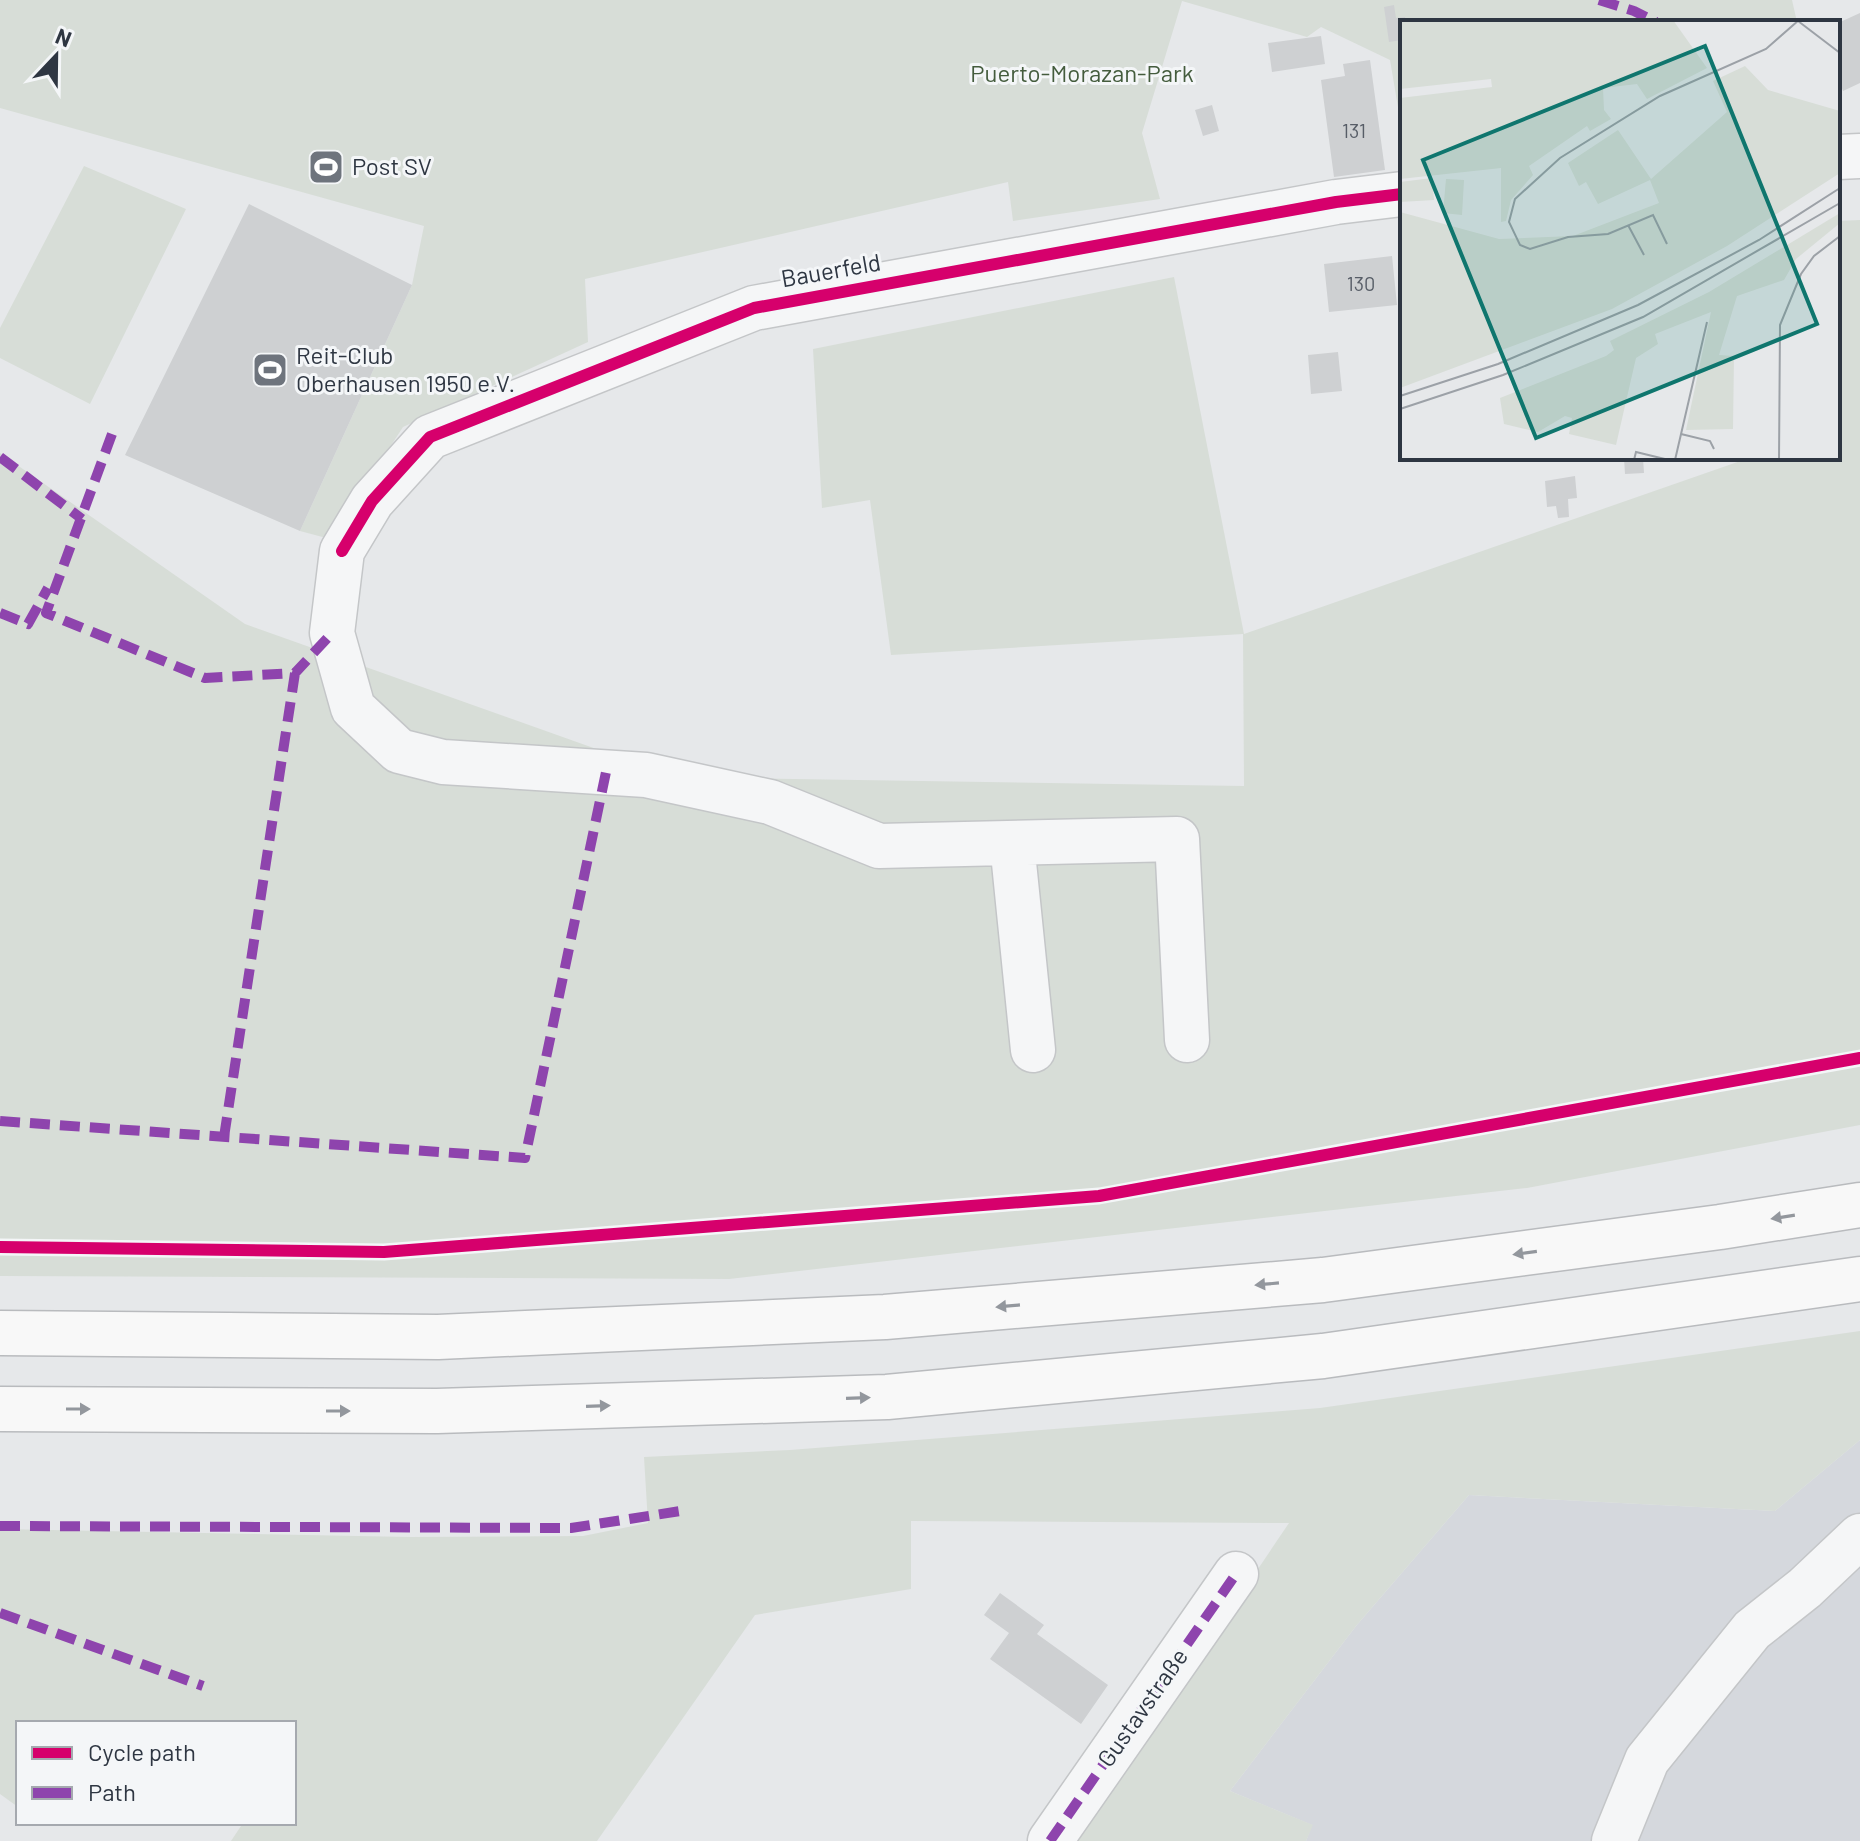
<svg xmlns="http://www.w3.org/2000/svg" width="1860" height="1841" viewBox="0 0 1860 1841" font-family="Barlow,sans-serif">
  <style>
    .built { fill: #d5d8dd }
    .green { fill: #d7ddd7 }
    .building { fill: #ced0d2 }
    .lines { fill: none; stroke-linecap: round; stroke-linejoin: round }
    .minor-casing { stroke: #c4c6c8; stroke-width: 47 }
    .highway-casing { stroke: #b9bbbe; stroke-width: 47 }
    .minor { stroke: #f5f6f7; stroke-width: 44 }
    .highway { stroke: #f8f8f8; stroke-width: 44 }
    .quiet { stroke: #8e44ad; stroke-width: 10; stroke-dasharray: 20 10; stroke-linecap: butt }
    .cycleway-casing { stroke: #f4f6f8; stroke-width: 17 }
    .cycleway { stroke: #d6006c; stroke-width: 12 }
    .oneway { fill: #93979d }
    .labels { text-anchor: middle; stroke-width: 6; stroke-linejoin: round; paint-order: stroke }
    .number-label { font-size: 20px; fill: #575d67 }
    .park-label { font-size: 24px; fill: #445c3d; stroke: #f4f6f8 }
    .poi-label { font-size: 24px; fill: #2e3642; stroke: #f4f6f8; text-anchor: start }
    .street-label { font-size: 24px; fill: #2e3642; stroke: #f4f6f8 }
    .inset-road { fill: none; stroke: #9ca1a7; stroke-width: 2 }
    .view { fill: #0f766e; fill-opacity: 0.15; stroke: #0f766e; stroke-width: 4 }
    .inset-edge { fill: none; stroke: #2e3642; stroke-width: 4 }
  </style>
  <rect width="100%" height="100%" fill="#e6e8ea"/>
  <path class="built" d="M 1860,1440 L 1860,1841 L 1306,1841 L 1312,1825 L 1230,1791 L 1356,1626 L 1469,1495 L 1775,1511 Z"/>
  <path class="green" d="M 0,0 L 1792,0 L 1797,22 L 1402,22 L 1402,131 L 1390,60 L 1321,27 L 1307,37 L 1182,1 L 1142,133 L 1160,199 L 1013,221 L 1008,182 L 585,279 L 588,342 L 403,427 L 330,539 L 300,531 L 412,285 L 424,226 L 0,108 Z
    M 84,166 L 186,209 L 90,404 L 0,358 L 0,328 Z
    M 1860,220 L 1860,1125 L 1527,1188 L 729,1279 L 0,1276 L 0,453 L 245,624 L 675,777 L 1244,786 L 1243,634 L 891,655 L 870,500 L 822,508 L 813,349 L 1174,277 L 1244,634 L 1749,458 L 1838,458 L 1838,221 Z
    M 1860,1331 L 1860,1440 L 1775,1511 L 1469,1495 L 1356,1626 L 1230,1791 L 1313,1825 L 1306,1841 L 1074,1841 L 1289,1523 L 911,1521 L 911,1589 L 755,1615 L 597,1841 L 231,1841 L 243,1823 L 294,1823 L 294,1723 L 18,1723 L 18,1807 L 0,1794 L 0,1529 L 410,1537 L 583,1536 L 648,1523 L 644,1457 L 790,1450 L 1320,1408 Z"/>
  <path class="building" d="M 1394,5 L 1396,18 L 1405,17 L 1406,22 L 1402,22 L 1402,40 L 1389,42 L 1384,7 Z
    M 1860,13 L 1860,83 L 1843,91 L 1838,79 L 1838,23 Z
    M 1321,36 L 1325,64 L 1272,72 L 1268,43 Z
    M 1370,60 L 1385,170 L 1334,177 L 1321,80 L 1345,76 L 1343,64 Z
    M 1212,105 L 1219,131 L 1203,136 L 1195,110 Z
    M 249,204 L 412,285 L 300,531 L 125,455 Z
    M 1392,256 L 1397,305 L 1329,312 L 1324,264 Z
    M 1338,352 L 1342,391 L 1311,394 L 1308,355 Z
    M 1624,458 L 1643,458 L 1644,473 L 1625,474 Z
    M 1575,476 L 1577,498 L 1568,499 L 1569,517 L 1558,518 L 1556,506 L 1547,507 L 1545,481 Z
    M 1000,1593 L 1044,1625 L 1037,1634 L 1108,1685 L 1081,1724 L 990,1659 L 1009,1633 L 984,1615 Z"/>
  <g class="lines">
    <defs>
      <path id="minor" d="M 1838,157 L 1860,156
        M 1012,843 L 1033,1050
        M 1187,1040 L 1177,839 L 879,846 L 770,802 L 646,775 L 443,762 L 399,751 L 353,708 L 332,633 L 342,551 L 372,501 L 430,437 L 754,308 L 1336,202 L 1402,194
        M 1050,1841 L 1236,1574
        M 1614,1841 L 1647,1760 L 1752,1630 L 1805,1588 L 1860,1536"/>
      <path id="highway" d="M 0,1333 L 438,1337 L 885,1317 L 1323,1280 L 1720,1227 L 1860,1205
        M 0,1409 L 437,1411 L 887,1397 L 1323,1356 L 1860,1279"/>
    </defs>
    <use href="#minor" class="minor-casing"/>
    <use href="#highway" class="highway-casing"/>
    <use href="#minor" class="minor"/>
    <use href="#highway" class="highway"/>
    <path class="quiet" d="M 1599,0 L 1634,11 L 1656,22
      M 112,434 L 46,613 L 205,678 L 295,673 L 332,633
      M 0,457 L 82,519
      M 0,613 L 28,624 L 48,588
      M 0,1121 L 525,1158 L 606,772
      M 224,1137 L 295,673
      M 0,1526 L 571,1528 L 687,1510
      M 0,1613 L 203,1686
      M 1050,1841 L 1236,1574"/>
    <defs>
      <path id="cycleway" d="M 342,551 L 372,501 L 430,437 L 754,308 L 1336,202 L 1402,194
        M 0,1247 L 384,1252 L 1099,1196 L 1860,1058"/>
    </defs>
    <use href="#cycleway" class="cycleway-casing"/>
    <use href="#cycleway" class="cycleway"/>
  </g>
  <defs><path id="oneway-solid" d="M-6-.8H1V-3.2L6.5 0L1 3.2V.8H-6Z" transform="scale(2)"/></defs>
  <g class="oneway">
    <use href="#oneway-solid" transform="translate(1783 1217) rotate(171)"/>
    <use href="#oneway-solid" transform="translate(1525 1253) rotate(172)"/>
    <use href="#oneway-solid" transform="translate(1267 1284) rotate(175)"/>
    <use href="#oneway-solid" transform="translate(1008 1306) rotate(175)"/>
    <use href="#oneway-solid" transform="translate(858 1398) rotate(-2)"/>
    <use href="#oneway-solid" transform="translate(598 1406) rotate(-2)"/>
    <use href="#oneway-solid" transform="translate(78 1409)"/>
    <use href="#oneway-solid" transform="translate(338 1411)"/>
  </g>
  <defs>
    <symbol id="stadium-square" viewBox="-11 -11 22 22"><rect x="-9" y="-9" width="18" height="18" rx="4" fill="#6e747d" stroke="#f4f6f8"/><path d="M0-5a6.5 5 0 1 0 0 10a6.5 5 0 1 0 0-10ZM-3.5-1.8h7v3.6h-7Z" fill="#fff"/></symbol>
  </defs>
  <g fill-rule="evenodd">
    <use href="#stadium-square" x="306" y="147" width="40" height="40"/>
    <use href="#stadium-square" x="250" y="350" width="40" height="40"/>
  </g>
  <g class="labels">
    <g class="number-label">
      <text x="1354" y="138">131</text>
      <text x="1361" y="291">130</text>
    </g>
    <g class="park-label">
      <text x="1082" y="82">Puerto-Morazan-Park</text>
    </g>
    <g class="poi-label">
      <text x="352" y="175">Post SV</text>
      <text x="296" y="364">Reit-Club<tspan x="296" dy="28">Oberhausen 1950 e.V.</tspan></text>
    </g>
    <g class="street-label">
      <text transform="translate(831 271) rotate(-10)" y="8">Bauerfeld</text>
      <text transform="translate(1143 1708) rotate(-55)" y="8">Gustavstraße</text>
    </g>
  </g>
  <g transform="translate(1400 20)">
    <rect width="440" height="440" fill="#e6e8ea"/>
    <path d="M 0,0 L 273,0 L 307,48 L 247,79 L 237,64 L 203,68 L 204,90 L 211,99 L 190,111 L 187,106 L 129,146 L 133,155 L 111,180 L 106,201 L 101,202 L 101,148 L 0,159 L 0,78 L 92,67 L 91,59 L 0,69 ZM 345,46 L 368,70 L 440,91 L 440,153 L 327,226 L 212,289 L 0,368 L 0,192 L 99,219 L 173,216 L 259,183 L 250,160 L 198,184 L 186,162 L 179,166 L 168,143 L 218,110 L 251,159 L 327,92 L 313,61 ZM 32,158 L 34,180 L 0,182 L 0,162 ZM 46,159 L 64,160 L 62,195 L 43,193 ZM 440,193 L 440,203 L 396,239 L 384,260 L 337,276 L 319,335 L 334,336 L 333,409 L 286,410 L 311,292 L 255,314 L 258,324 L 236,338 L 216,425 L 169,414 L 172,398 L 165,396 L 138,412 L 104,404 L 100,378 L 206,336 L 214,330 L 210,321 L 309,272 Z" fill="#d7ddd7"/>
    <path class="inset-road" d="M 398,1 L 440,33M 228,205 L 244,235M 267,224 L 253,195 L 208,214 L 168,217 L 130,229 L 120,225 L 109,202 L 115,179 L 160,138 L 260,76 L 366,29 L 399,0M 0,376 L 98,344 L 238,285 L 359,220 L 440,168M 0,389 L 103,355 L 243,297 L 440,183M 281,414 L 310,421 L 314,429M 234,440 L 236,432 L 269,440M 275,440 L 307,302M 379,440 L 380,305 L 401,254 L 414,236 L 440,216"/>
    <path class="view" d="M 305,26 L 417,304 L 136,418 L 23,140 Z"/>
    <rect width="440" height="440" class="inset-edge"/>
  </g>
  <rect x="16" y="1721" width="280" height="104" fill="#f4f6f8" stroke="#a5a9af" stroke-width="2"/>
  <rect x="32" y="1747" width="40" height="12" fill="#d6006c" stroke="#a5a9af" stroke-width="2"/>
  <text x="88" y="1761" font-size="24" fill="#2e3642">Cycle path</text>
  <rect x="32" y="1787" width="40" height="12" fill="#8e44ad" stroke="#a5a9af" stroke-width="2"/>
  <text x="88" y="1801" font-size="24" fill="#2e3642">Path</text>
  <g transform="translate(56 56) rotate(22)" stroke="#f4f6f8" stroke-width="6" paint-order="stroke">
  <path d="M0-6L14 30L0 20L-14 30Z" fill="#2e3642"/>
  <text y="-12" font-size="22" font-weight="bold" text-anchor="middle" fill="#2e3642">N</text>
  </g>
</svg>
